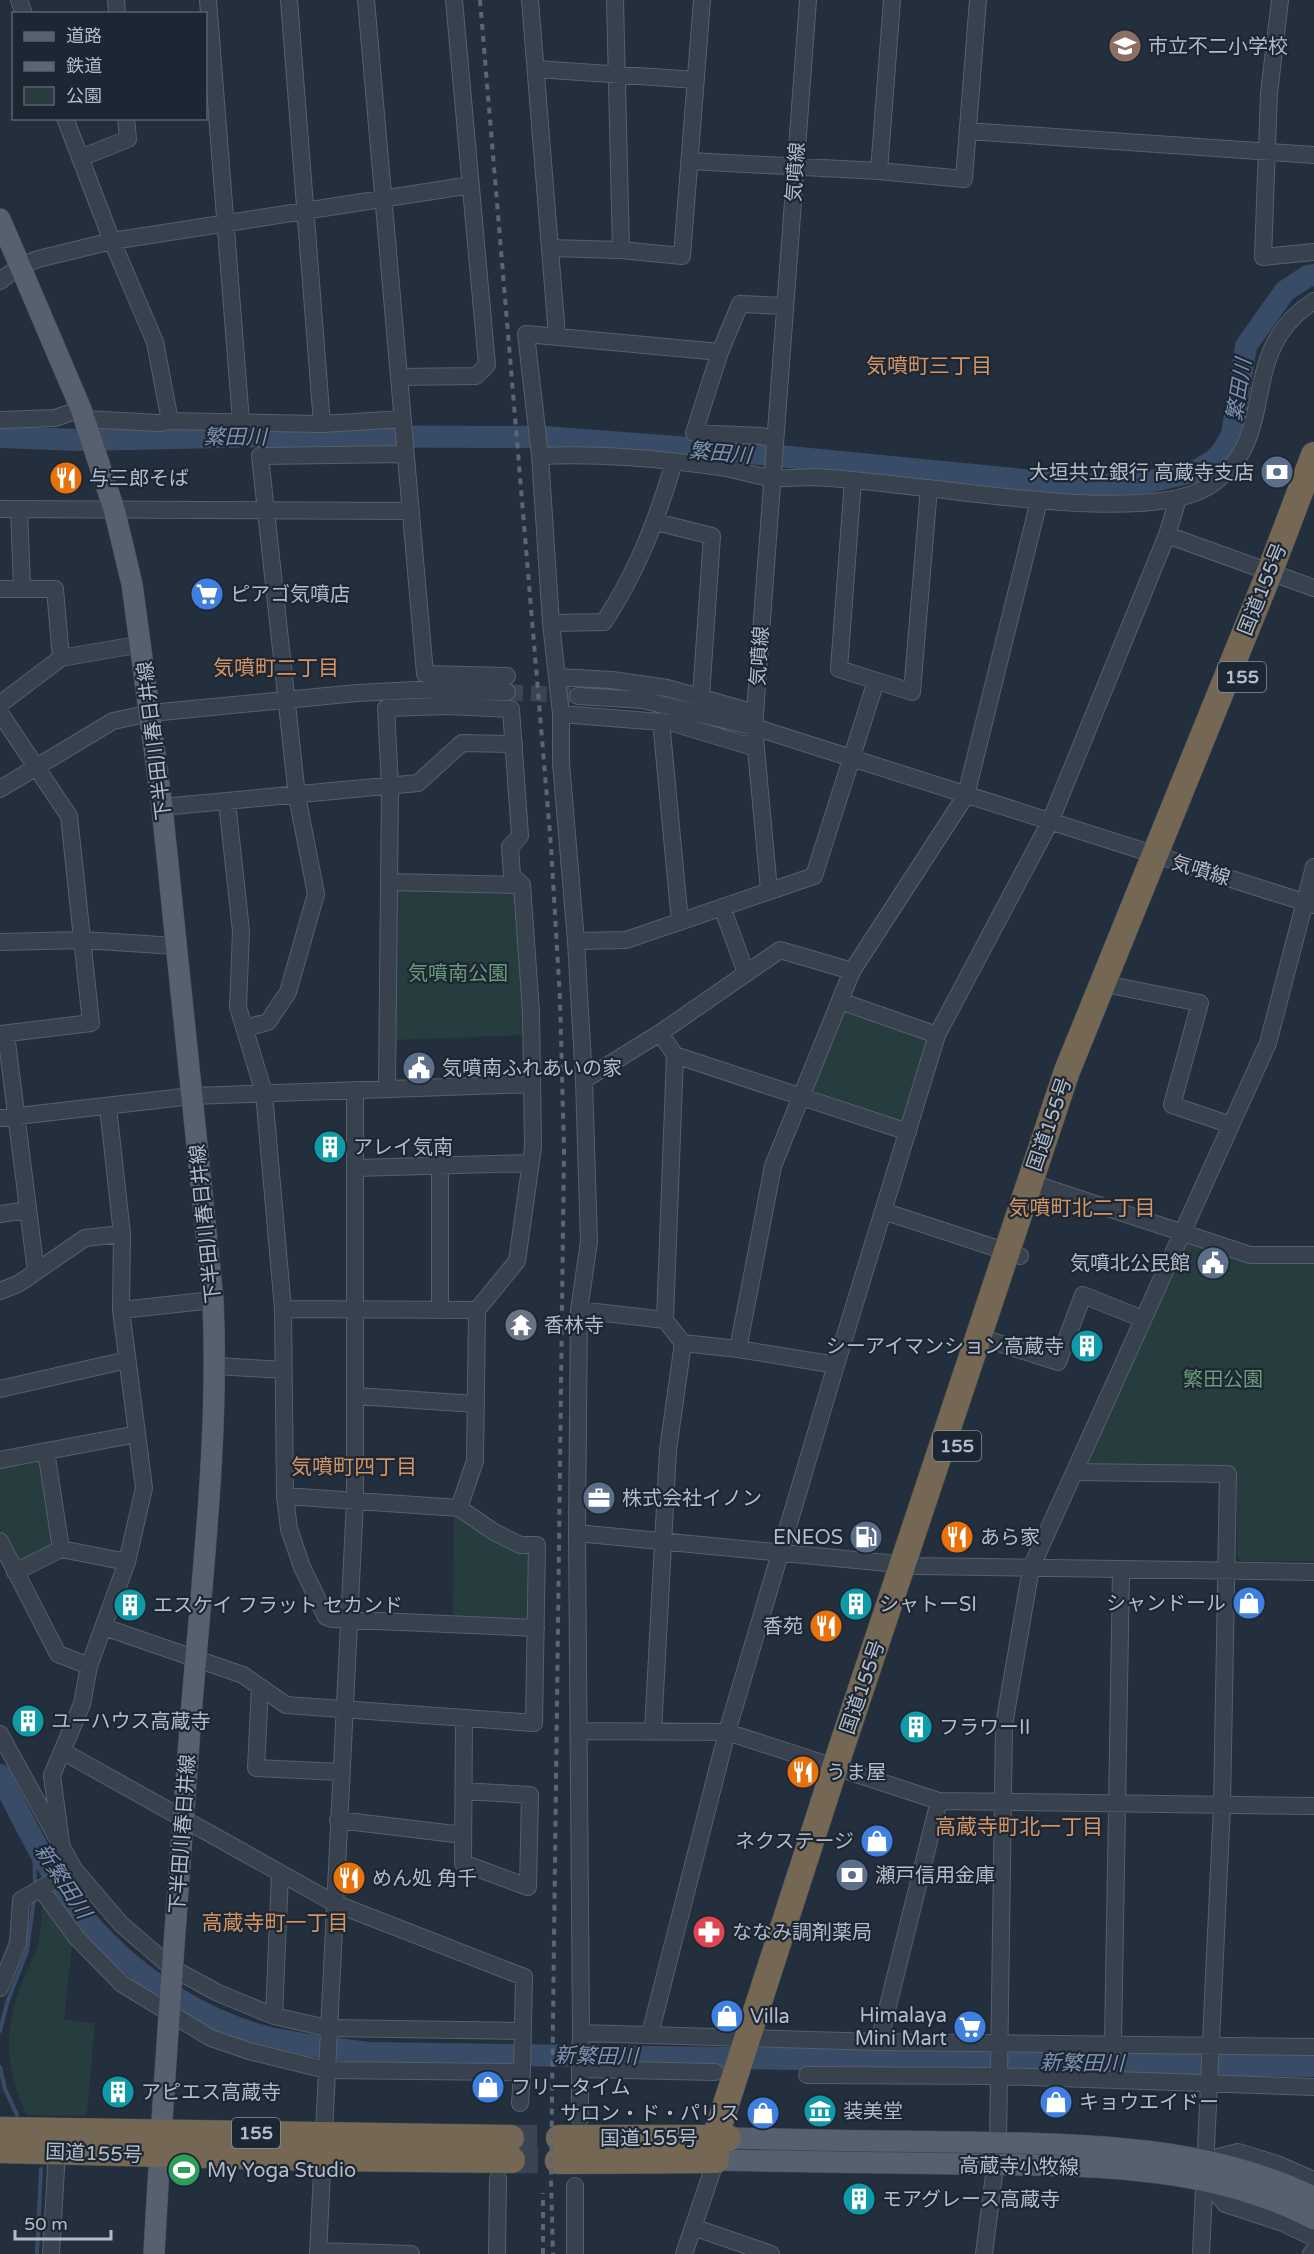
<svg xmlns="http://www.w3.org/2000/svg" width="1314" height="2254" viewBox="0 0 1314 2254" font-family="'Varela Round','Noto Sans JP',sans-serif">
  <style>
    .green { fill: #263c3f }
    .lines { fill: none; stroke-linecap: round; stroke-linejoin: round }
    .stream { stroke: #394c67; stroke-width: 4 }
    .river { stroke: #394c67; stroke-width: 22 }
    .minor-tunnel { stroke: #3a4453; stroke-width: 16; stroke-dasharray: 16 8; stroke-linecap: butt }
    .highway-tunnel { stroke: #3a4453; stroke-width: 26; stroke-dasharray: 26 13; stroke-linecap: butt }
    .minor-casing { stroke: #565f6c; stroke-width: 18 }
    .major-casing { stroke: #414a57; stroke-width: 22 }
    .highway-casing { stroke: #434c59; stroke-width: 27 }
    .minor { stroke: #38414e; stroke-width: 16 }
    .major { stroke: #56606e; stroke-width: 21 }
    .highway { stroke: #746855; stroke-width: 26 }
    .rail { stroke: #5a6575; stroke-width: 4; stroke-dasharray: 6 6; stroke-linecap: butt }
    .labels { text-anchor: middle; stroke-width: 4.5; stroke-linejoin: round; paint-order: stroke }
    .shield { fill: #1d2633; stroke: #878f9c; stroke-width: 1.5 }
    .shield-label { font-size: 18px; font-weight: bold; fill: #b4bcc9 }
    .poi-label { font-size: 20px; fill: #b4bcc9; stroke: #1d2633; text-anchor: start }
    .street-label { font-size: 20px; fill: #b4bcc9; stroke: #1d2633 }
    .park-label { font-size: 20px; fill: #6b9a76; stroke: #1d2633 }
    .neighbourhood-label { font-size: 21px; fill: #d59563; stroke: #1d2633 }
    .water-label { font-size: 21px; font-style: italic; fill: #7c92b1; stroke: #1d2633 }
  </style>
  <rect width="100%" height="100%" fill="#242f3e"/>
  <path class="green" d="M 399,888 L 517,893 L 526,1035 L 394,1040 L 395,891 Z
    M 846,1010 L 925,1037 L 927,1042 L 903,1119 L 898,1122 L 813,1094 L 810,1089 L 841,1012 Z
    M 1190,1243 L 1314,1261 L 1314,1561 L 1240,1561 L 1237,1556 L 1237,1469 L 1089,1466 L 1087,1462 L 1185,1245 Z
    M 41,1457 L 53,1546 L 21,1562 L 16,1560 L 0,1529 L 0,1465 Z
    M 454,1515 L 530,1555 L 529,1619 L 525,1622 L 453,1619 Z
    M 43,1896 L 73,1939 L 64,2020 L 95,2023 L 87,2112 L 84,2116 L 27,2115 C 6,2073 3,2034 19,1990 C 24,1977 31,1964 36,1951 C 42,1934 41,1914 43,1896 Z"/>
  <g class="lines">
    <path class="stream" d="M 34,1840 L 35,1885
      M 0,2031 L 7,2003 L 27,1951 L 34,1899
      M 0,2067 L 5,2089 L 17,2115
      M 37,2254 L 41,2169"/>
    <path class="river" d="M 0,437 L 80,440 L 263,436 L 544,437 L 728,451 L 1065,484 L 1136,485 L 1196,471 L 1213,461 L 1222,452 L 1232,435 L 1246,346 L 1285,291 L 1308,276 L 1314,275
      M 0,1775 C 21,1815 40,1857 66,1894 C 113,1961 187,2016 266,2037 C 300,2045 335,2049 370,2053 L 1314,2066"/>
    <path class="minor-tunnel" d="M 507,692 L 578,696"/>
    <path class="highway-tunnel" d="M 511,2138 L 559,2138
      M 512,2160 L 558,2161"/>
    <defs>
      <path id="minor" d="M 19,0 L 24,14
        M 116,0 L 117,14
        M 208,0 L 241,421
        M 289,0 L 322,424
        M 366,0 L 425,674 L 507,676
        M 530,0 L 557,336
        M 615,0 L 621,250
        M 1280,0 L 1269,93 L 1263,257 L 1314,252
        M 537,69 L 696,80
        M 65,118 L 112,241 L 155,342 L 170,421
        M 968,131 L 1314,155
        M 80,158 L 128,139 L 126,118
        M 690,161 L 879,171 L 964,179 L 978,0
        M 879,171 L 892,0
        M 550,248 L 621,250 L 682,256 L 702,0
        M 0,281 L 20,266 L 38,259 L 112,241 L 471,185
        M 720,352 L 526,334 L 540,456 L 551,623 L 561,714 L 561,763 L 576,941 L 584,1080 L 589,1242 L 579,1310 L 577,1533 L 581,2033 L 879,2042 L 1314,2047
        M 399,377 L 476,376 L 487,365 L 454,0
        M 85,419 L 160,423 L 170,421 L 322,424 L 402,419
        M 0,420 L 55,418 L 81,409
        M 775,439 L 761,436 L 694,433 L 720,352 L 740,304 L 785,306
        M 540,456 C 600,453 660,459 720,467 C 738,469 755,477 773,478 C 787,479 801,477 814,477 C 852,479 889,484 927,488 C 992,495 1155,521 1209,486 C 1284,438 1233,352 1314,301
        M 853,480 L 839,669 L 912,692 L 929,488
        M 0,509 L 410,511
        M 19,509 L 22,588
        M 656,522 L 712,536 L 701,696
        M 1167,535 L 1314,588
        M 0,589 L 55,589 L 61,658
        M 551,623 L 604,622 C 637,572 657,520 674,462
        M 557,677 L 612,680 L 667,688 L 755,713
        M 578,696 L 643,700 L 754,727 L 1313,905
        M 0,704 L 61,658 L 142,644
        M 0,713 L 69,816 L 91,1023 L 0,1034
        M 561,714 L 673,723 L 756,748
        M 661,721 L 680,922
        M 0,789 L 113,721 L 151,713 L 357,693 L 416,690 L 507,692
        M 227,802 L 241,931 L 238,1007 L 264,1093 L 283,1309 L 285,1496 L 289,1529 L 302,1567 L 326,1617 L 332,1619 L 536,1628
        M 162,807 L 418,783 L 462,743 L 514,744
        M 389,882 L 522,885
        M 769,890 L 754,727 L 808,0
        M 722,907 L 746,973
        M 576,941 L 626,940 L 814,876 L 876,681
        M 0,942 L 82,940 L 176,946
        M 1115,986 L 1200,1003 L 1172,1105 L 1231,1125
        M 840,1001 L 937,1035
        M 245,1028 L 268,1022 L 288,992 L 316,894 L 297,796 L 260,456 L 405,454
        M 660,1033 L 675,1055 L 908,1132
        M 6,1034 L 36,1272
        M 584,1080 L 660,1033 L 780,950 L 852,971
        M 387,1089 L 390,786 L 386,708 L 448,706 L 511,709 L 520,836 L 510,847 L 512,875 L 522,885 L 531,1012 L 533,1147 L 517,1261 L 477,1310 L 475,1461 L 459,1508
        M 0,1118 L 192,1096 L 532,1084
        M 356,1168 L 530,1163
        M 1029,1182 L 1250,1255 L 1314,1255
        M 883,1211 L 1020,1256
        M 0,1214 L 27,1210
        M 0,1291 L 18,1284 L 85,1238 L 122,1234
        M 440,1308 L 440,1166
        M 283,1309 L 477,1310
        M 121,1310 L 213,1300
        M 579,1310 L 665,1320 L 683,1343 L 738,1349 L 836,1365
        M 665,1320 L 675,1055
        M 992,1341 L 1058,1362 L 1083,1295 L 1143,1319
        M 738,1349 L 773,1166 L 852,971 L 966,795 L 1039,501
        M 216,1366 L 283,1370
        M 0,1389 L 127,1360
        M 356,1396 L 476,1404
        M 46,1451 L 61,1549
        M 0,1460 L 137,1434
        M 1074,1472 L 1228,1474 L 1222,1806 L 1201,2254
        M 577,1533 L 918,1566 L 1314,1572
        M 0,1541 L 58,1654 L 89,1666
        M 15,1572 L 61,1549 L 127,1562
        M 104,1627 L 243,1675 L 286,1705 L 534,1723 L 537,1545 L 520,1545 L 494,1532 L 459,1508 L 285,1496
        M 260,1688 L 256,1768 L 341,1772
        M 579,1731 L 727,1732 L 939,1801 L 1314,1806
        M 653,1731 L 668,1450 L 683,1343
        M 0,1734 L 74,1869 L 121,1924 L 172,1968 L 218,1993 L 274,2016 L 327,2028 L 522,2031
        M 62,1751 L 334,1903 L 524,1977 L 522,2072
        M 463,1791 L 530,1795 L 528,1887 L 463,1863 L 464,1719
        M 338,1820 L 463,1835
        M 62,1851 L 52,1775 L 82,1704 L 89,1666 L 127,1562 L 144,1488 L 121,1310 L 122,1234 L 108,1107
        M 41,1889 L 76,1937 L 122,1984 L 211,2038 L 249,2051 L 326,2070 L 522,2072 L 520,2103
        M 0,1988 L 18,1943 L 21,1900 L 74,1869
        M 274,2016 L 280,1874
        M 650,2034 L 727,1732 L 836,1365 L 937,1035 L 1050,822 L 1167,535 L 1178,499
        M 879,2042 L 939,1801
        M 1113,2044 L 1121,1570
        M 580,2069 L 581,2033
        M 807,2075 L 999,2076 L 1314,2087
        M 580,2119 L 580,2069 L 715,2072
        M 1207,2160 L 1238,2152 L 1277,2164 L 1314,2180
        M 1206,2180 L 1225,2204 L 1283,2223 L 1314,2238
        M 693,2227 L 771,2254
        M 318,2251 L 411,2254
        M 51,2254 L 57,2151
        M 318,2254 L 355,1501 L 355,1090
        M 497,2254 L 498,2179
        M 575,2254 L 575,2186
        M 684,2254 L 716,2160
        M 984,2254 L 998,2143 L 1004,1725 L 1031,1568 L 1268,1043 L 1314,867
        M 1311,2254 L 1314,2250"/>
      <path id="major" d="M 0,219 L 81,409 L 114,509 L 132,584 L 162,807 L 213,1300 C 219,1434 203,1568 192,1703 C 178,1886 164,2070 154,2254
        M 728,2138 C 806,2140 883,2141 961,2142 C 1080,2144 1204,2144 1314,2197
        M 716,2160 C 799,2162 883,2163 966,2164 C 1084,2166 1206,2163 1314,2219"/>
      <path id="highway" d="M 0,2130 L 511,2138
        M 559,2138 L 728,2138
        M 0,2150 L 322,2158 L 512,2160
        M 716,2160 L 715,2138 L 835,1767 L 1067,1071 L 1270,571 L 1314,455
        M 558,2161 L 716,2160"/>
    </defs>
    <use href="#minor" class="minor-casing"/>
    <use href="#major" class="major-casing"/>
    <use href="#highway" class="highway-casing"/>
    <use href="#minor" class="minor"/>
    <use href="#major" class="major"/>
    <use href="#highway" class="highway"/>
    <path class="rail" d="M 480,0 L 551,846 L 560,999 L 564,1150 L 551,2179 L 553,2254
      M 543,2254 L 543,2193"/>
  </g>
  <defs>
    <symbol id="school-disc" viewBox="-11 -11 22 22"><circle r="9.5" fill="#8d6e63" stroke="#1d2633"/><path d="M0-5L7-2L0 1L-7-2ZM-4 1L0 2.5L4 1V4Q0 6-4 4Z" fill="#fff"/></symbol>
    <symbol id="bank-disc" viewBox="-11 -11 22 22"><circle r="9.5" fill="#5c6f8a" stroke="#1d2633"/><path d="M-6-4H6V4H-6ZM0-2.3a2.3 2.3 0 1 0 0 4.6a2.3 2.3 0 1 0 0-4.6Z" fill="#fff"/></symbol>
    <symbol id="restaurant-disc" viewBox="-11 -11 22 22"><circle r="9.5" fill="#e8710a" stroke="#1d2633"/><path d="M-5-6h1v4h1v-4h1v4h1v-4h1v5L-1.5 .5V6h-2V.5L-5-1ZM5-6V6H3V1.5H1.5Q1.5-4 5-6Z" fill="#fff"/></symbol>
    <symbol id="supermarket-disc" viewBox="-11 -11 22 22"><circle r="9.5" fill="#3f7fe0" stroke="#1d2633"/><path d="M-6-5.5h2.5l.6 2H6L4.5 2H-2.5L-4.4-4H-6ZM-1.5 3.2a1.3 1.3 0 1 0 .1 0ZM3 3.2a1.3 1.3 0 1 0 .1 0Z" fill="#fff"/></symbol>
    <symbol id="civic-disc" viewBox="-11 -11 22 22"><circle r="9.5" fill="#5c6f8a" stroke="#1d2633"/><path d="M-.6-6.5H3V-4.5H.6V-3L4-1V1h2V6H-6V1h2V-1L-.6-3ZM-1.2 2.5V6h2.4V2.5Z" fill="#fff"/></symbol>
    <symbol id="building-disc" viewBox="-11 -11 22 22"><circle r="9.5" fill="#0f9aa8" stroke="#1d2633"/><path d="M-4-6H4V6H1V3H-1V6H-4ZM-2.5-4.3h1.7v1.8h-1.7ZM.8-4.3h1.7v1.8H.8ZM-2.5-1h1.7V.8h-1.7ZM.8-1h1.7V.8H.8Z" fill="#fff"/></symbol>
    <symbol id="temple-disc" viewBox="-11 -11 22 22"><circle r="9.5" fill="#6b7280" stroke="#1d2633"/><path d="M0-6L5-2H3V0L6.5 2.5H4V6H1.5V3h-3V6H-4V2.5H-6.5L-3 0V-2H-5Z" fill="#fff"/></symbol>
    <symbol id="office-disc" viewBox="-11 -11 22 22"><circle r="9.5" fill="#5c6f8a" stroke="#1d2633"/><path d="M-6-3h4V-5.5h4V-3h4V5H-6ZM-1-4.5V-3h2v-1.5ZM-6 0V1H6V0Z" fill="#fff"/></symbol>
    <symbol id="fuel-disc" viewBox="-11 -11 22 22"><circle r="9.5" fill="#5c6f8a" stroke="#1d2633"/><path d="M-5.5-6h7V0h2V4h1.3V-2.5L3-4.5l.8-.8L6-3V5H2.5V1h-1V6h-7ZM-4.2-4.7v3.2H.2V-4.7Z" fill="#fff"/></symbol>
    <symbol id="shop-disc" viewBox="-11 -11 22 22"><circle r="9.5" fill="#3f7fe0" stroke="#1d2633"/><path d="M-5-2.5h2.3a2.7 3.5 0 0 1 5.4 0H5L5.5 6h-11ZM-1.5-2.5h3a1.5 2.3 0 0 0-3 0Z" fill="#fff"/></symbol>
    <symbol id="pharmacy-disc" viewBox="-11 -11 22 22"><circle r="9.5" fill="#e0444e" stroke="#1d2633"/><path d="M-2-6h4v4h4v4h-4v4h-4v-4h-4v-4h4Z" fill="#fff"/></symbol>
    <symbol id="museum-disc" viewBox="-11 -11 22 22"><circle r="9.5" fill="#0f9aa8" stroke="#1d2633"/><path d="M0-6L6-3V-2H-6V-3ZM-5-1h2V3h-2ZM-1-1h2V3h-2ZM3-1h2V3H3ZM-6 4H6V6H-6Z" fill="#fff"/></symbol>
    <symbol id="stadium-disc" viewBox="-11 -11 22 22"><circle r="9.5" fill="#2e9e5b" stroke="#1d2633"/><path d="M0-5a6.5 5 0 1 0 0 10a6.5 5 0 1 0 0-10ZM-3.5-1.8h7v3.6h-7Z" fill="#fff"/></symbol>
  </defs>
  <g fill-rule="evenodd">
    <use href="#school-disc" x="1106" y="27" width="38" height="38"/>
    <use href="#bank-disc" x="1258" y="453" width="38" height="38"/>
    <use href="#restaurant-disc" x="47" y="459" width="38" height="38"/>
    <use href="#supermarket-disc" x="188" y="575" width="38" height="38"/>
    <use href="#civic-disc" x="400" y="1049" width="38" height="38"/>
    <use href="#building-disc" x="311" y="1128" width="38" height="38"/>
    <use href="#civic-disc" x="1194" y="1244" width="38" height="38"/>
    <use href="#temple-disc" x="502" y="1306" width="38" height="38"/>
    <use href="#building-disc" x="1068" y="1327" width="38" height="38"/>
    <use href="#office-disc" x="580" y="1479" width="38" height="38"/>
    <use href="#fuel-disc" x="847" y="1518" width="38" height="38"/>
    <use href="#restaurant-disc" x="938" y="1518" width="38" height="38"/>
    <use href="#shop-disc" x="1230" y="1584" width="38" height="38"/>
    <use href="#building-disc" x="837" y="1585" width="38" height="38"/>
    <use href="#building-disc" x="111" y="1586" width="38" height="38"/>
    <use href="#restaurant-disc" x="807" y="1607" width="38" height="38"/>
    <use href="#building-disc" x="9" y="1702" width="38" height="38"/>
    <use href="#building-disc" x="897" y="1708" width="38" height="38"/>
    <use href="#restaurant-disc" x="784" y="1753" width="38" height="38"/>
    <use href="#shop-disc" x="858" y="1822" width="38" height="38"/>
    <use href="#bank-disc" x="833" y="1856" width="38" height="38"/>
    <use href="#restaurant-disc" x="330" y="1859" width="38" height="38"/>
    <use href="#pharmacy-disc" x="690" y="1913" width="38" height="38"/>
    <use href="#shop-disc" x="708" y="1997" width="38" height="38"/>
    <use href="#supermarket-disc" x="951" y="2008" width="38" height="38"/>
    <use href="#shop-disc" x="469" y="2068" width="38" height="38"/>
    <use href="#building-disc" x="99" y="2073" width="38" height="38"/>
    <use href="#shop-disc" x="1037" y="2083" width="38" height="38"/>
    <use href="#museum-disc" x="801" y="2092" width="38" height="38"/>
    <use href="#shop-disc" x="744" y="2094" width="38" height="38"/>
    <use href="#stadium-disc" x="165" y="2151" width="38" height="38"/>
    <use href="#building-disc" x="840" y="2180" width="38" height="38"/>
  </g>
  <g class="labels">
    <g class="shield">
      <rect x="1218" y="662" width="48" height="30" rx="4.5"/>
      <rect x="933" y="1431" width="48" height="30" rx="4.5"/>
      <rect x="232" y="2118" width="48" height="30" rx="4.5"/>
    </g>
    <g class="shield-label">
      <text x="1242" y="683">155</text>
      <text x="957" y="1452">155</text>
      <text x="256" y="2139">155</text>
    </g>
    <g class="poi-label">
      <text x="1148" y="53">市立不二小学校</text>
      <text x="1254" y="479" text-anchor="end">大垣共立銀行 高蔵寺支店</text>
      <text x="89" y="485">与三郎そば</text>
      <text x="230" y="601">ピアゴ気噴店</text>
      <text x="442" y="1075">気噴南ふれあいの家</text>
      <text x="353" y="1154">アレイ気南</text>
      <text x="1190" y="1270" text-anchor="end">気噴北公民館</text>
      <text x="544" y="1332">香林寺</text>
      <text x="1064" y="1353" text-anchor="end">シーアイマンション高蔵寺</text>
      <text x="622" y="1505">株式会社イノン</text>
      <text x="843" y="1544" text-anchor="end">ENEOS</text>
      <text x="980" y="1544">あら家</text>
      <text x="1226" y="1610" text-anchor="end">シャンドール</text>
      <text x="879" y="1611">シャトーSI</text>
      <text x="153" y="1612">エスケイ フラット セカンド</text>
      <text x="803" y="1633" text-anchor="end">香苑</text>
      <text x="51" y="1728">ユーハウス高蔵寺</text>
      <text x="939" y="1734">フラワーII</text>
      <text x="826" y="1779">うま屋</text>
      <text x="854" y="1848" text-anchor="end">ネクステージ</text>
      <text x="875" y="1882">瀬戸信用金庫</text>
      <text x="372" y="1885">めん処 角千</text>
      <text x="732" y="1939">ななみ調剤薬局</text>
      <text x="947" y="2022" text-anchor="end">Himalaya<tspan x="947" dy="23">Mini Mart</tspan></text>
      <text x="750" y="2023">Villa</text>
      <text x="511" y="2094">フリータイム</text>
      <text x="141" y="2099">アピエス高蔵寺</text>
      <text x="1079" y="2109">キョウエイドー</text>
      <text x="843" y="2118">装美堂</text>
      <text x="740" y="2120" text-anchor="end">サロン・ド・パリス</text>
      <text x="207" y="2177">My Yoga Studio</text>
      <text x="882" y="2206">モアグレース高蔵寺</text>
    </g>
    <g class="street-label">
      <text transform="translate(795 172) rotate(-86)" y="7">気噴線</text>
      <text transform="translate(1262 589) rotate(-68)" y="7">国道155号</text>
      <text transform="translate(759 656) rotate(-86)" y="7">気噴線</text>
      <text transform="translate(154 741) rotate(-97)" y="7">下半田川春日井線</text>
      <text transform="translate(1201 870) rotate(17)" y="7">気噴線</text>
      <text transform="translate(1049 1124) rotate(-71)" y="7">国道155号</text>
      <text transform="translate(205 1224) rotate(-96)" y="7">下半田川春日井線</text>
      <text transform="translate(862 1687) rotate(-71)" y="7">国道155号</text>
      <text transform="translate(182 1834) rotate(-86)" y="7">下半田川春日井線</text>
      <text x="649" y="2145">国道155号</text>
      <text transform="translate(94 2153) rotate(2)" y="7">国道155号</text>
      <text transform="translate(1019 2166) rotate(1)" y="7">高蔵寺小牧線</text>
    </g>
    <g class="park-label">
      <text x="458" y="980">気噴南公園</text>
      <text x="1223" y="1386">繁田公園</text>
    </g>
    <g class="neighbourhood-label">
      <text x="929" y="373">気噴町三丁目</text>
      <text x="276" y="675">気噴町二丁目</text>
      <text x="1082" y="1215">気噴町北二丁目</text>
      <text x="354" y="1474">気噴町四丁目</text>
      <text x="1019" y="1834">高蔵寺町北一丁目</text>
      <text x="275" y="1930">高蔵寺町一丁目</text>
    </g>
    <g class="water-label">
      <text transform="translate(1239 390) rotate(-81)" y="7">繁田川</text>
      <text x="235" y="444">繁田川</text>
      <text transform="translate(720 453) rotate(5)" y="7">繁田川</text>
      <text transform="translate(63 1881) rotate(57)" y="7">新繁田川</text>
      <text transform="translate(596 2056) rotate(1)" y="7">新繁田川</text>
      <text transform="translate(1082 2063) rotate(1)" y="7">新繁田川</text>
    </g>
  </g>
  <rect x="12" y="12" width="195" height="108" fill="#1d2633" stroke="#59626f" stroke-width="1.5"/>
  <rect x="24" y="32" width="30" height="9" fill="#56606e" stroke="#59626f" stroke-width="1.5"/>
  <text x="66" y="42" font-size="18" fill="#b4bcc9">道路</text>
  <rect x="24" y="62" width="30" height="9" fill="#5a6575" stroke="#59626f" stroke-width="1.5"/>
  <text x="66" y="72" font-size="18" fill="#b4bcc9">鉄道</text>
  <rect x="24" y="87" width="30" height="18" fill="#263c3f" stroke="#59626f" stroke-width="1.5"/>
  <text x="66" y="102" font-size="18" fill="#b4bcc9">公園</text>
  <path d="M15 2230v9h96v-9" fill="none" stroke="#b4bcc9" stroke-width="3"/>
  <text x="24" y="2230" font-size="18" fill="#b4bcc9" stroke="#1d2633" stroke-width="4.5" paint-order="stroke">50 m</text>
</svg>
